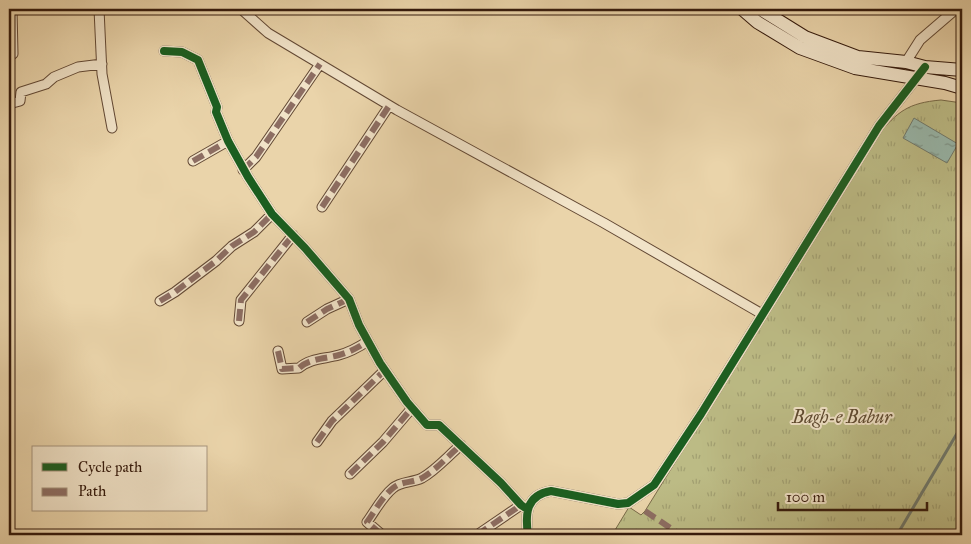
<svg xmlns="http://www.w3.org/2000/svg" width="971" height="544" viewBox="0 0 971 544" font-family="'IM FELL Great Primer',serif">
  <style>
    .park { fill: url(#park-tufts); stroke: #786a48 }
    .water { fill: url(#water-ripples); stroke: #70796c }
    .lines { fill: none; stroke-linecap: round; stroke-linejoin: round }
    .stream { stroke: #70796c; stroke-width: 3 }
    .street-casing { stroke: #624834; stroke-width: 11 }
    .secondary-casing { stroke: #351a0c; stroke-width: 14 }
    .street { stroke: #f1e3c8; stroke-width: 9 }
    .secondary { stroke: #f1e3c8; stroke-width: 12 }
    .quiet { stroke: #8d6e63; stroke-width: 6; stroke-dasharray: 12 6; stroke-linecap: butt }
    .cycleway-casing { stroke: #f1e3c8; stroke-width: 11 }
    .cycleway { stroke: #1b5e20; stroke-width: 8 }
    .labels { text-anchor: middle; stroke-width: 4; stroke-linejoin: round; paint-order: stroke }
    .park-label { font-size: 18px; font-style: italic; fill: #5e4a30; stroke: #f1e3c8 }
  </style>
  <defs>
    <pattern id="park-tufts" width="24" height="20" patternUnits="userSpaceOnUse" patternTransform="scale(1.25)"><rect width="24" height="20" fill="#bcbb85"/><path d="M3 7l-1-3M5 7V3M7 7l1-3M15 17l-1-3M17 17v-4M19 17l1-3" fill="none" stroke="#a2a072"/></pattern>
    <pattern id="water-ripples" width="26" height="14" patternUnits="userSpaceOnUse" patternTransform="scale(1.25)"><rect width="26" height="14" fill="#98b8ac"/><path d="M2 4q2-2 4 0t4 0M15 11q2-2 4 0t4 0" fill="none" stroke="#7d958a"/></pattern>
  </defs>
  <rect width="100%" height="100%" fill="#ead4aa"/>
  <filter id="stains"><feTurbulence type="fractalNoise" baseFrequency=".004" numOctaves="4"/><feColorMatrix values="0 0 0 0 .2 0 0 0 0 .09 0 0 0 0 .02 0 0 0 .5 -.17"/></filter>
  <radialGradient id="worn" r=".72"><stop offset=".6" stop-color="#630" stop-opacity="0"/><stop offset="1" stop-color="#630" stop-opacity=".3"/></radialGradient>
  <path class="park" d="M 941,100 L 962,103 L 962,535 L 612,535 L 629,507 L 641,515 L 645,511 L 877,136 C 898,111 908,103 941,100 Z"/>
  <path class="water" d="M 914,118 L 958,144 L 947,163 L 903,138 Z"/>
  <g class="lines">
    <path class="stream" d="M 897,535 L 962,425"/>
    <defs>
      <path id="street" d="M 12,9 L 13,54
        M 99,9 L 102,74 L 112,128
        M 241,9 L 268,33 L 397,110 L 604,223 L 762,314
        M 164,51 L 182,52 L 198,60 L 217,107 L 216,112 L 228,141 L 248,177 L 272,214 L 305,248 L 349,299 L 359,325 L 380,363 L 407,402 L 427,425 L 439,425 L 501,483 L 521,505 L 527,509
        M 906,62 L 920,40 L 956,9
        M 9,104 L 20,101 L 21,92 L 46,84 L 54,77 L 78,67 L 102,64
        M 193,161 L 228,141
        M 243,170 L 256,157 L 320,64
        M 322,207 L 389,106
        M 160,301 L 175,292 L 216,261 L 232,246 L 254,232 L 272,214
        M 239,321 L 241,300 L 293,235
        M 307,322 L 327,309 L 349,299
        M 278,351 L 282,369 L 299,368 C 310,358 325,359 339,355 C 350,352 359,347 368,341
        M 317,442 L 332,421 L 385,370
        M 350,474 L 383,442 L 412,408
        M 381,534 L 367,522 C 375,511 382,497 393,488 C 401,481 412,483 422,478 C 436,470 448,456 461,445
        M 477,535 L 521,505
        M 528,535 C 525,514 526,495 551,491 L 618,504 L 628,503 L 654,485 L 701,414 L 879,126 L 918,76"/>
      <path id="secondary" d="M 742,9 L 757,22 L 800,48 L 855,68 L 945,83 L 962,88
        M 760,9 L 805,37 L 858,57 L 906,62 L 925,67 L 962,70"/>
    </defs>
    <use href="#street" class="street-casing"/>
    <use href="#secondary" class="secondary-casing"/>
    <use href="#street" class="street"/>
    <use href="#secondary" class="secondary"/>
    <path class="quiet" d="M 193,161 L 228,141
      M 243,170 L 256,157 L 320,64
      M 322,207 L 389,106
      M 160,301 L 175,292 L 216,261 L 232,246 L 254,232 L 272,214
      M 239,321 L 241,300 L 293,235
      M 307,322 L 327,309 L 349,299
      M 278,351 L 282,369 L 299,368 C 310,358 325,359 339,355 C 350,352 359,347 368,341
      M 317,442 L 332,421 L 385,370
      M 350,474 L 383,442 L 412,408
      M 645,511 L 681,535
      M 381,534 L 367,522 C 375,511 382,497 393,488 C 401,481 412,483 422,478 C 436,470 448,456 461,445
      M 477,535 L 521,505"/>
    <defs>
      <path id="cycleway" d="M 164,51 L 182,52 L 198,60 L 217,107 L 216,112 L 228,141 L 248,177 L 272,214 L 305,248 L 349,299 L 359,325 L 380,363 L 407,402 L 427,425 L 439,425 L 501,483 L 521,505 L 527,509
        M 528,535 C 525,514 526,495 551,491 L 618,504 L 628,503 L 654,485 L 701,414 L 879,126 L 925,67"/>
    </defs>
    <use href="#cycleway" class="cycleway-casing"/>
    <use href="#cycleway" class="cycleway"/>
  </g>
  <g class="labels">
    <g class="park-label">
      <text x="842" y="423">Bagh-e Babur</text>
    </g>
  </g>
  <rect width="971" height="544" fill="none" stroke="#ead4aa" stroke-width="30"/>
  <rect x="10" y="10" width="951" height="524" fill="none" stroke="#351a0c" stroke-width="2.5"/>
  <rect x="15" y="15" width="941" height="514" fill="none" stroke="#351a0c"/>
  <rect x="32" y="446" width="175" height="65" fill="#f1e3c8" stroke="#a6937d"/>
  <rect x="42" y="463" width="25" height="8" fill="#1b5e20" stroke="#a6937d"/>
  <text x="78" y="472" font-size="15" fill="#351a0c">Cycle path</text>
  <rect x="42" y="488" width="25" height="8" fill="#8d6e63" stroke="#a6937d"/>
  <text x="78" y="496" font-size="15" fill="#351a0c">Path</text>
  <path d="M778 502v8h149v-8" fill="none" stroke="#351a0c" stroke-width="2.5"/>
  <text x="786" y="502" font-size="15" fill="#351a0c" stroke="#f1e3c8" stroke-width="4" paint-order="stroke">100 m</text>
  <rect width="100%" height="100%" filter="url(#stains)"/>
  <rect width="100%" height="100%" fill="url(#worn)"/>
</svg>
